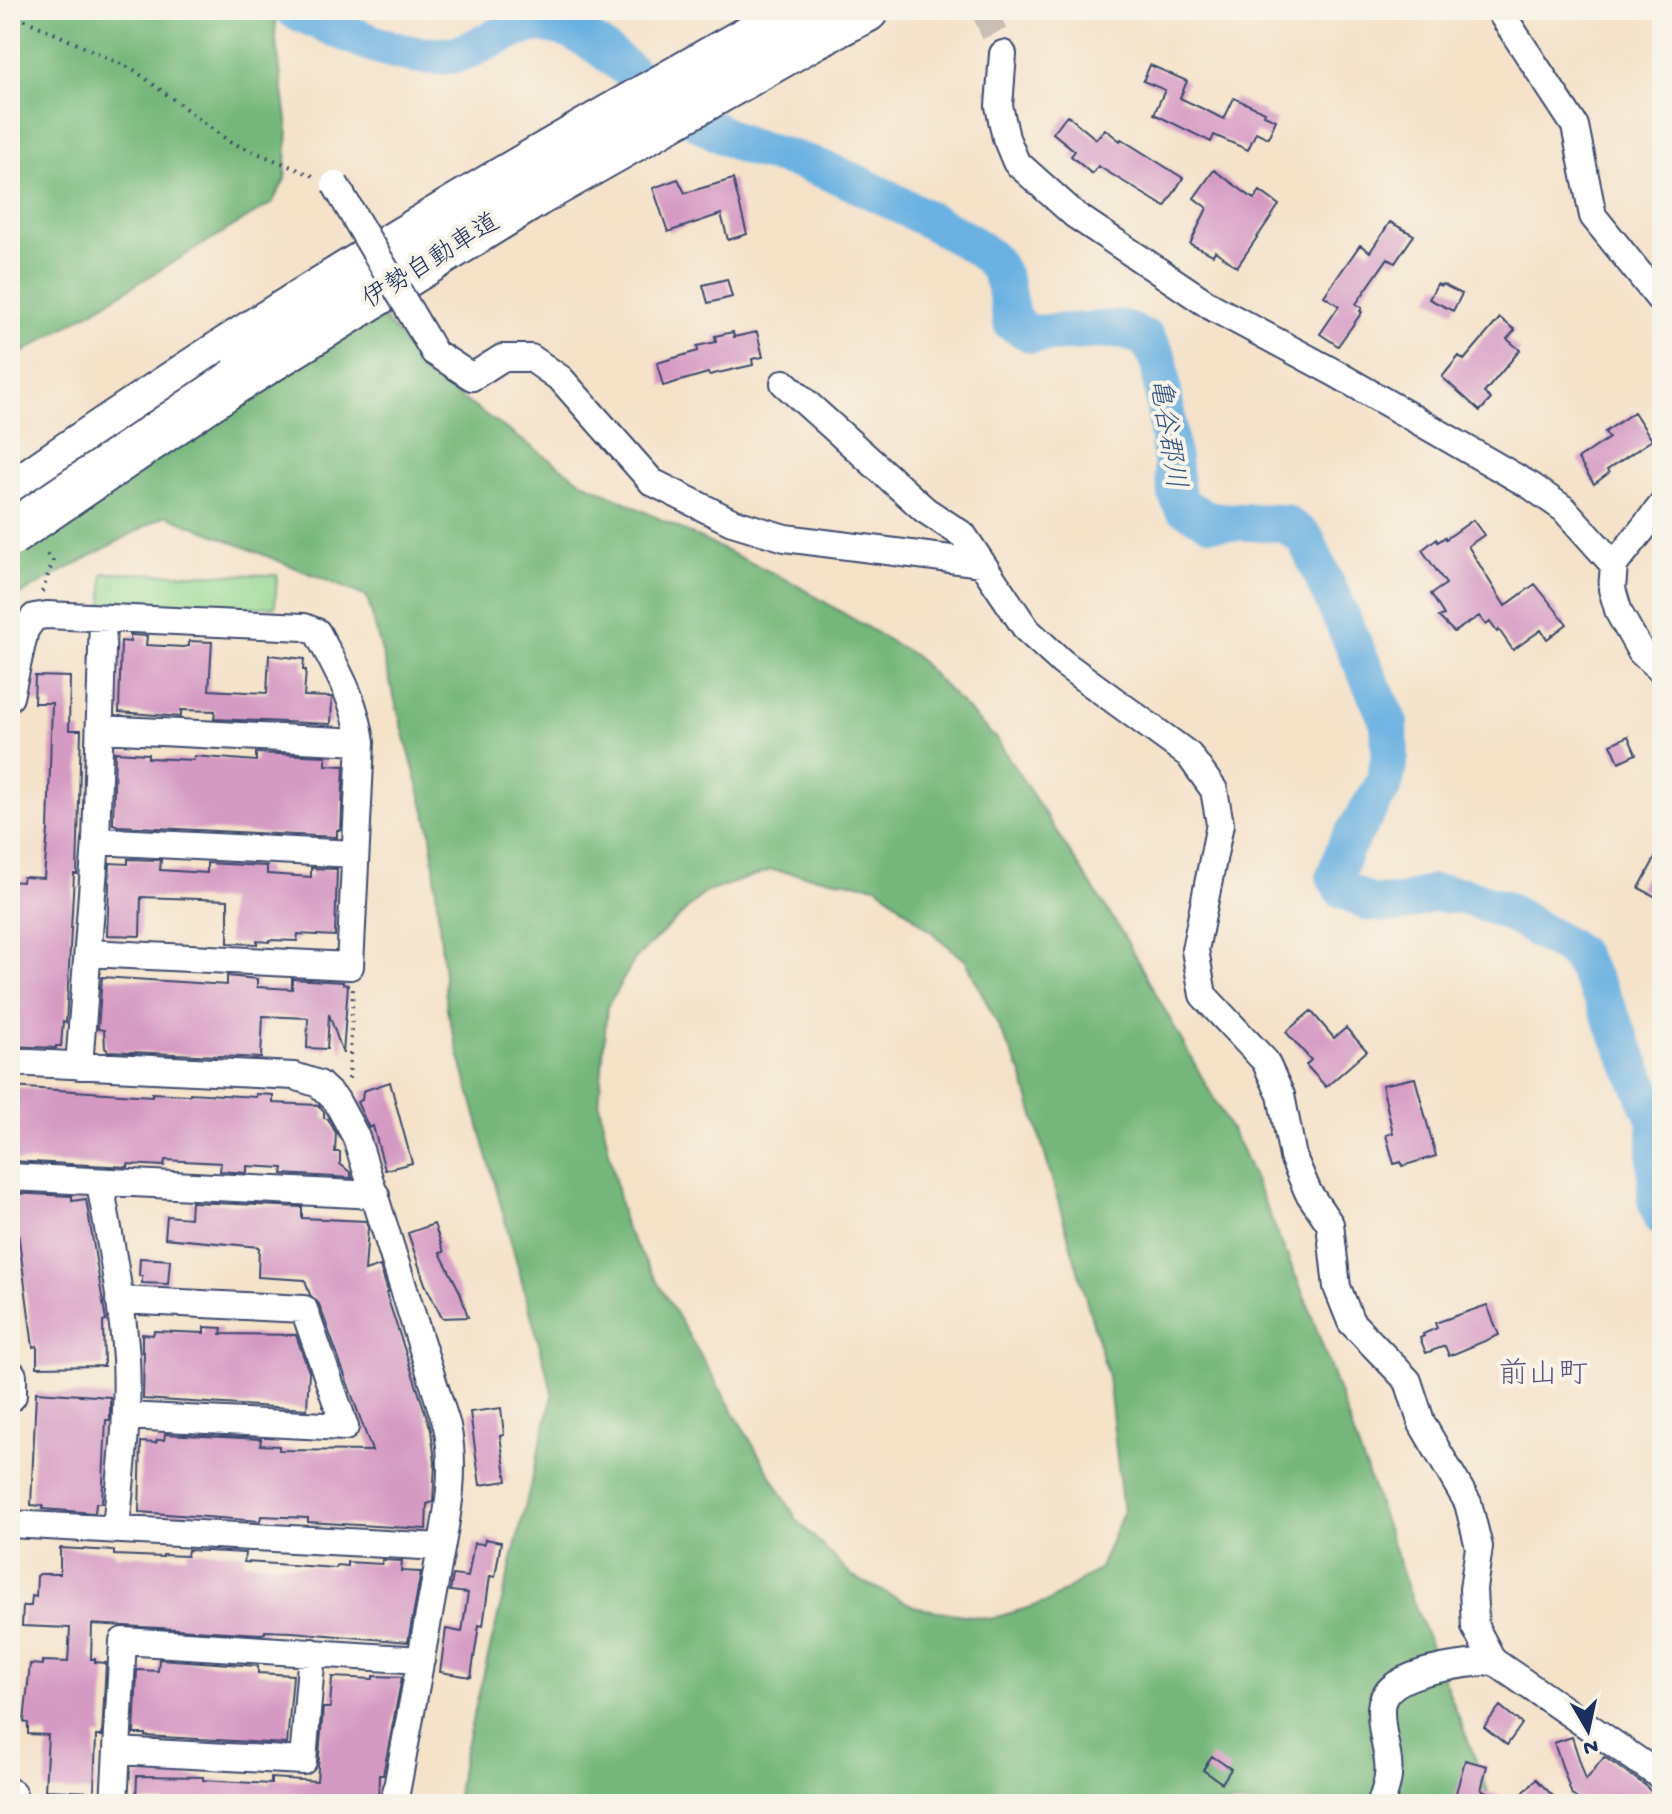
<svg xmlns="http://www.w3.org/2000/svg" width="1672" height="1814" viewBox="0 0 1672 1814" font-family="'Gochi Hand','Klee One',sans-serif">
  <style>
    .green { fill: #91d690; stroke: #568277; stroke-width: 2 }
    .forest { fill: #74b77a; stroke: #48736c; stroke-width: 2; fill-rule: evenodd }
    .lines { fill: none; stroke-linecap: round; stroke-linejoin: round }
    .river { stroke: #6ab1e1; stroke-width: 38 }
    .building { fill: #d59ac2 }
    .minor-tunnel { stroke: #c9beb4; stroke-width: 26; stroke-dasharray: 26 13; stroke-linecap: butt }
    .minor-casing { stroke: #3c4a6e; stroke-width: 30 }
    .tertiary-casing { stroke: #3c4a6e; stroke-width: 36 }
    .motorway-casing { stroke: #3c4a6e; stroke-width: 48 }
    .path { stroke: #3c4a6e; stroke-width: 4; stroke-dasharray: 2 6; stroke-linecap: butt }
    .minor { stroke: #fff; stroke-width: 26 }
    .tertiary { stroke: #fff; stroke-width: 32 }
    .motorway { stroke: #fff; stroke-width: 44 }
    .minor-bridge-casing { stroke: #3c4a6e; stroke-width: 30; stroke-linecap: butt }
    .motorway-bridge-casing { stroke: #3c4a6e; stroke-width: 48; stroke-linecap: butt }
    .minor-bridge { stroke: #fff; stroke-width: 26 }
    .motorway-bridge { stroke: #fff; stroke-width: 44 }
    .labels { text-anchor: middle; stroke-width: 8; stroke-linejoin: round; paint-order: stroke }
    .street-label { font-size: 26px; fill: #1b2f5e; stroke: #f7f3e8 }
    .water-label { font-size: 28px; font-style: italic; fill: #335685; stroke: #f7f3e8 }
    .quarter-label { font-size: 30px; fill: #5c5481; stroke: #f7f3e8 }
  </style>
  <rect width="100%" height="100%" fill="#f7f3e8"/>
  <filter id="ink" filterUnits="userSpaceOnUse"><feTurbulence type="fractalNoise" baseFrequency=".0125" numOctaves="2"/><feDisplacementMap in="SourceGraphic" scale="16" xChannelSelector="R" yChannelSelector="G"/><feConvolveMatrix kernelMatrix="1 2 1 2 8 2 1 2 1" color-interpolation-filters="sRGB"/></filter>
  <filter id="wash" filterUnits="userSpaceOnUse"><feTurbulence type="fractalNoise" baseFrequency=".006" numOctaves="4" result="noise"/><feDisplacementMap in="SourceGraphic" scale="32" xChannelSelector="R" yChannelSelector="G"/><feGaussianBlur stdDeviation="1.8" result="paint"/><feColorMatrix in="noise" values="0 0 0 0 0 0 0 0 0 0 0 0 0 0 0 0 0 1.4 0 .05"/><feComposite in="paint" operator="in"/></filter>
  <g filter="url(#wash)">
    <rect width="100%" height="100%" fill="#f4e2c9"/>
    <path class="green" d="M 103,573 L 277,575 L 275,607 L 103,606 Z"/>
    <path class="forest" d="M 10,10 L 277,10 L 275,34 L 288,127 L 285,179 L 272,203 L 10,360 Z
      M 373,306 L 441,384 L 581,481 L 791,582 L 915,656 L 997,740 L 1124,936 L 1242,1150 L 1308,1305 L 1409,1591 L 1493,1804 L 456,1804 L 461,1766 L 553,1394 L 447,1010 L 431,833 L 367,597 L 166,515 L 21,594 L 10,590 L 10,480 ZM 771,870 L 877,886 L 966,961 L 1022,1074 L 1108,1376 L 1123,1513 L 1100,1568 L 1048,1602 L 990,1619 L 918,1608 L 853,1577 L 797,1520 L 625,1227 L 599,1104 L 607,1007 L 635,959 L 704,893 Z"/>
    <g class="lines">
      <path class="river" d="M 294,10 C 342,31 414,70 466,51 C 489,43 515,24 540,24 C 589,25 635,80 672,105 C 693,119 719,134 741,144 C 763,153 788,156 811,165 C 849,178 885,197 921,216 C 944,228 968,240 988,256 C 1006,272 1008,302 1012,323 L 1032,334 L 1123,329 L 1147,339 L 1159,360 L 1176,492 L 1182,506 L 1210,521 L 1284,523 L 1305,538 L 1389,723 L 1390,755 L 1384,784 L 1346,846 L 1335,876 L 1342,889 L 1370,903 L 1399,904 L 1433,893 L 1464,896 L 1507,911 L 1577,953 L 1604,1001 L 1656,1121 L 1656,1200 L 1662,1217"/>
    </g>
    <g id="blocks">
      <path class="building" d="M 1150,65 L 1187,81 L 1180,98 L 1224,119 L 1234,98 L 1265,112 L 1264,115 L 1276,120 L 1268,138 L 1256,132 L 1248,150 L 1214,135 L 1211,142 L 1154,114 L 1165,90 L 1143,81 Z
        M 1067,115 L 1096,139 L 1105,129 L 1120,141 L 1121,139 L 1183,178 L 1165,207 L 1098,166 L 1092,174 L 1071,156 L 1075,151 L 1053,133 Z
        M 1214,170 L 1254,199 L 1260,191 L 1279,205 L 1237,267 L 1215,251 L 1213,255 L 1190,244 L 1207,208 L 1194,198 Z
        M 678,179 L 685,193 L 733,179 L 747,234 L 728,240 L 721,214 L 668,232 L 653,188 Z
        M 1390,222 L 1414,235 L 1395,263 L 1388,258 L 1356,304 L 1362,308 L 1360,311 L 1362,312 L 1338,346 L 1320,334 L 1339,306 L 1324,296 L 1360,245 L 1370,252 Z
        M 727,279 L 732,297 L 708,303 L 703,285 Z
        M 1437,284 L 1441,286 L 1442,284 L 1462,294 L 1453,311 L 1429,299 Z
        M 1500,318 L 1515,330 L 1507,339 L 1520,350 L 1484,393 L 1491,399 L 1480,411 L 1442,377 L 1459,356 L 1464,360 Z
        M 733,332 L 734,337 L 757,332 L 763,357 L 752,359 L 753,365 L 709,375 L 708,373 L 663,386 L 657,363 L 698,351 L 697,346 L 716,342 L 715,336 Z
        M 1634,412 L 1652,440 L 1607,470 L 1609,473 L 1594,484 L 1578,459 L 1609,438 L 1605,432 Z
        M 1473,520 L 1484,535 L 1468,546 L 1505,606 L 1535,584 L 1567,624 L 1547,639 L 1541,630 L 1513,650 L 1499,630 L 1497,632 L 1490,622 L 1486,625 L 1479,616 L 1454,632 L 1439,617 L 1444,615 L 1431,594 L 1446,584 L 1422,550 L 1436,539 L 1438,542 L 1445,537 L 1446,539 Z
        M 130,635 L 147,636 L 146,645 L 183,647 L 189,646 L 189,641 L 212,642 L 209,690 L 267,693 L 269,655 L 304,659 L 303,670 L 306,670 L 304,696 L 332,697 L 331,724 L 214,719 L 215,711 L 181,710 L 181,717 L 119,712 L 121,641 L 130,642 Z
        M 35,676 L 70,677 L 69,730 L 81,730 L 77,874 L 74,874 L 66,1023 L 63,1022 L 61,1046 L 56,1046 L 56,1048 L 10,1046 L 10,881 L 22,882 L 23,877 L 44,878 L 48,830 L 52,703 L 34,703 Z
        M 1628,736 L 1636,754 L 1619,762 L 1611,744 Z
        M 115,752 L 148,754 L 148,758 L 194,760 L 194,756 L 256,761 L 256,753 L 326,756 L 326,765 L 344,766 L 341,830 L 337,830 L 337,837 L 118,826 L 113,824 Z
        M 1662,845 L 1662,900 L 1639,888 Z
        M 128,859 L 161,860 L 160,870 L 207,873 L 207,863 L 267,866 L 267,874 L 311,877 L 311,868 L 337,869 L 335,936 L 298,934 L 297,941 L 269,940 L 269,942 L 257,941 L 257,944 L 228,943 L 228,900 L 141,897 L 140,936 L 107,935 L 110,863 L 128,864 Z
        M 227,976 L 257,979 L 257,987 L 292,989 L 292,979 L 343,982 L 343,984 L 348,985 L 343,1054 L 329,1014 L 327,1049 L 307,1048 L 308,1018 L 263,1016 L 261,1058 L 108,1051 L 105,1048 L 104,1030 L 98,1029 L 102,977 L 227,985 Z
        M 1311,1011 L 1334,1038 L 1346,1028 L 1367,1051 L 1326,1087 L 1306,1065 L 1311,1060 L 1286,1032 Z
        M 1415,1078 L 1436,1156 L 1402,1166 L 1401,1162 L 1394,1164 L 1386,1135 L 1393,1133 L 1382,1085 Z
        M 390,1082 L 412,1163 L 385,1170 L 373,1126 L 369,1128 L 357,1102 L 362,1100 L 363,1091 Z
        M 10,1087 L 152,1096 L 152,1093 L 190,1095 L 190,1093 L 256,1097 L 256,1094 L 273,1095 L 273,1103 L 318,1105 L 324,1112 L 324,1118 L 328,1119 L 336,1133 L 335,1152 L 340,1152 L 340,1164 L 350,1172 L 352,1178 L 282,1174 L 283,1168 L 247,1166 L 247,1173 L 220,1171 L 221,1163 L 165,1160 L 164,1166 L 128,1164 L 128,1167 L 11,1161 L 13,1116 L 10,1116 Z
        M 10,1193 L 72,1196 L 72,1201 L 86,1199 L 106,1321 L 103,1322 L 104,1366 L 37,1367 L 37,1346 L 33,1347 L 14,1201 L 11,1202 Z
        M 191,1202 L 302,1207 L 302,1218 L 366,1221 L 368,1228 L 365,1271 L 380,1266 L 388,1292 L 386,1293 L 431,1430 L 435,1462 L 433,1502 L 427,1504 L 426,1529 L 308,1522 L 308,1518 L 261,1516 L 260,1521 L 139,1512 L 141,1442 L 156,1443 L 157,1440 L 164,1440 L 165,1434 L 261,1439 L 260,1445 L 279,1446 L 279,1450 L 372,1451 L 319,1304 L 310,1295 L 305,1280 L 258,1277 L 259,1247 L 165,1238 L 167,1216 L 190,1218 Z
        M 434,1224 L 444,1252 L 440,1253 L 460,1292 L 468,1317 L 442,1318 L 425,1284 L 408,1233 Z
        M 140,1258 L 170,1260 L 168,1284 L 142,1283 L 142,1276 L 139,1276 Z
        M 1487,1305 L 1499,1335 L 1449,1356 L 1445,1346 L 1426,1353 L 1420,1338 L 1424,1336 L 1423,1334 L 1437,1328 L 1435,1323 Z
        M 204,1327 L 222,1328 L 221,1334 L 296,1335 L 309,1372 L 307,1409 L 143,1399 L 144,1352 L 142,1352 L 142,1334 L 153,1335 L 154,1331 L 204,1333 Z
        M 36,1392 L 110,1397 L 110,1420 L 106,1420 L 102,1503 L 96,1503 L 95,1513 L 42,1509 L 43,1506 L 31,1505 Z
        M 501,1408 L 504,1435 L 500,1436 L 507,1481 L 480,1485 L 470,1412 Z
        M 485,1539 L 501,1542 L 495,1577 L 490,1576 L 483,1626 L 479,1625 L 471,1677 L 440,1672 L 446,1629 L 462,1632 L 468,1593 L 450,1591 L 453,1575 L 468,1577 L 474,1543 L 484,1544 Z
        M 60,1548 L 114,1551 L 114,1555 L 163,1557 L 163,1555 L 187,1556 L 188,1550 L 245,1553 L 244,1562 L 336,1568 L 337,1565 L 347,1566 L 347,1562 L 382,1564 L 382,1560 L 402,1561 L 401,1571 L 421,1572 L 408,1642 L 292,1632 L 265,1631 L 265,1633 L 261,1634 L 92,1624 L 91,1659 L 95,1659 L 95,1662 L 106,1663 L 102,1736 L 96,1736 L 94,1792 L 45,1790 L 48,1735 L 28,1734 L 28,1723 L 24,1722 L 30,1664 L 42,1665 L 42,1661 L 68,1662 L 70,1628 L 22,1626 L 23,1606 L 31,1606 L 32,1596 L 36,1597 L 37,1576 L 40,1574 L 60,1574 Z
        M 159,1659 L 258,1666 L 258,1673 L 293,1675 L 287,1744 L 145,1736 L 145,1734 L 134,1734 L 137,1670 L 158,1671 Z
        M 373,1676 L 402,1677 L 383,1775 L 379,1775 L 378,1804 L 248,1804 L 248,1802 L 211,1800 L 211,1803 L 198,1804 L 136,1802 L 137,1776 L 203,1777 L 203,1780 L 271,1784 L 271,1778 L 317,1781 L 323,1708 L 330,1708 L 332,1677 L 373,1679 Z
        M 1500,1706 L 1522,1724 L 1507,1745 L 1484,1727 Z
        M 1572,1737 L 1586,1780 L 1604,1757 L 1645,1785 L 1662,1804 L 1584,1804 L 1572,1795 L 1554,1743 Z
        M 1212,1756 L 1231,1769 L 1222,1783 L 1203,1770 Z
        M 1465,1760 L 1487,1766 L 1481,1790 L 1512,1799 L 1512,1804 L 1453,1804 Z
        M 1536,1779 L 1561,1804 L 1513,1804 Z"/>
    </g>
  </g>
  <g filter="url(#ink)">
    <use href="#blocks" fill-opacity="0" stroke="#3c4a6e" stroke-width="2"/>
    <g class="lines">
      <path class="minor-tunnel" d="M 984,10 L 1003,54"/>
      <defs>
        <path id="minor" d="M 1499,10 L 1575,126 L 1593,216 L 1662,302
          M 1003,54 L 999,106 L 1006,138 L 1016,162 L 1075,215 L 1212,307 L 1335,373 L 1531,486 L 1564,509 L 1614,565
          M 434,352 L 472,377 L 502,358 L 531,358 L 561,379 L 652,482 L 732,522 L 785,538 L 982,563
          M 784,383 L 925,510 L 963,535 L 1027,630 L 1063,663 L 1189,755 L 1214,790 L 1220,824 L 1195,950 L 1203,995 L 1265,1061 L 1281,1095 L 1293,1157 L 1308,1192 L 1330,1224 L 1337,1287 L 1351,1322 L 1408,1381 L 1422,1424 L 1468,1503 L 1479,1547 L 1473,1589 L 1475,1627 L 1493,1661 L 1662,1777
          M 1662,505 L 1614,565 L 1612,589 L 1619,613 L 1641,652 L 1662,671
          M 10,697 L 25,630 L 34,617 L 47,615 L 304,627 L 317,632 C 336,668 356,701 361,742 L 350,966 L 89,953
          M 100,729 L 361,742
          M 96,841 L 355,854
          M 10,1062 L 294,1076 L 319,1084 L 336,1100 L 356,1137 L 447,1426 C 458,1479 444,1529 435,1582 C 422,1656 408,1730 394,1804
          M 79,1066 L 96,841 L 103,619
          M 10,1177 L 376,1195
          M 100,1183 C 110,1241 122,1300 126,1358 C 129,1416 121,1472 116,1529
          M 119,1300 L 304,1309 L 345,1427 L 127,1416
          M 10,1524 L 441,1547
          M 117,1751 L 303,1761 L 312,1652
          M 114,1804 L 123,1641 L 421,1660
          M 1380,1804 C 1399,1761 1380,1748 1381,1708 C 1383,1670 1465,1664 1493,1661"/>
        <path id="tertiary" d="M 10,1376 L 10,1395
          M 10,1795 L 12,1804"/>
        <path id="motorway" d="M 239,379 L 535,195 L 815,36 L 866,10
          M 10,495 C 262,317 530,160 799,10"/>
      </defs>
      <use href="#minor" class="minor-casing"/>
      <use href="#tertiary" class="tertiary-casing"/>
      <use href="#motorway" class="motorway-casing"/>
      <path class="path" d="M 10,13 L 134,70 L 230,142 L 316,177
        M 42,592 L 53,561 L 43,550
        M 349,1079 L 353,988"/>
      <use href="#minor" class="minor"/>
      <use href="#tertiary" class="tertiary"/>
      <use href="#motorway" class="motorway"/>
      <defs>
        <path id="minor-bridge" d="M 335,184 L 434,352"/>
        <path id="motorway-bridge" d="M 10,534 L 237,380"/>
      </defs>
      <use href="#minor-bridge" class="minor-bridge-casing"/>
      <use href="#motorway-bridge" class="motorway-bridge-casing"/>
      <use href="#minor-bridge" class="minor-bridge"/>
      <use href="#motorway-bridge" class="motorway-bridge"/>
    </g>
  </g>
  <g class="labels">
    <g class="street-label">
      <text transform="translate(430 259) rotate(-32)" y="9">伊勢自動車道</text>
    </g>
    <g class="water-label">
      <text transform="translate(1170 433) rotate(81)" y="10">亀谷郡川</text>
    </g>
    <g class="quarter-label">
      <text x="1543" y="1382">前山町</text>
    </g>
  </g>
  <rect width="1672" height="1814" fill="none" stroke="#f7f3e8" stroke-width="40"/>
  <g transform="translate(1588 1730) rotate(171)" stroke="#f7f3e8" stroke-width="6" paint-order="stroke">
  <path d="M0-6L14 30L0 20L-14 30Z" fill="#1b2f5e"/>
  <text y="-12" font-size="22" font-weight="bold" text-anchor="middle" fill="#1b2f5e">N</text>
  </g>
</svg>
